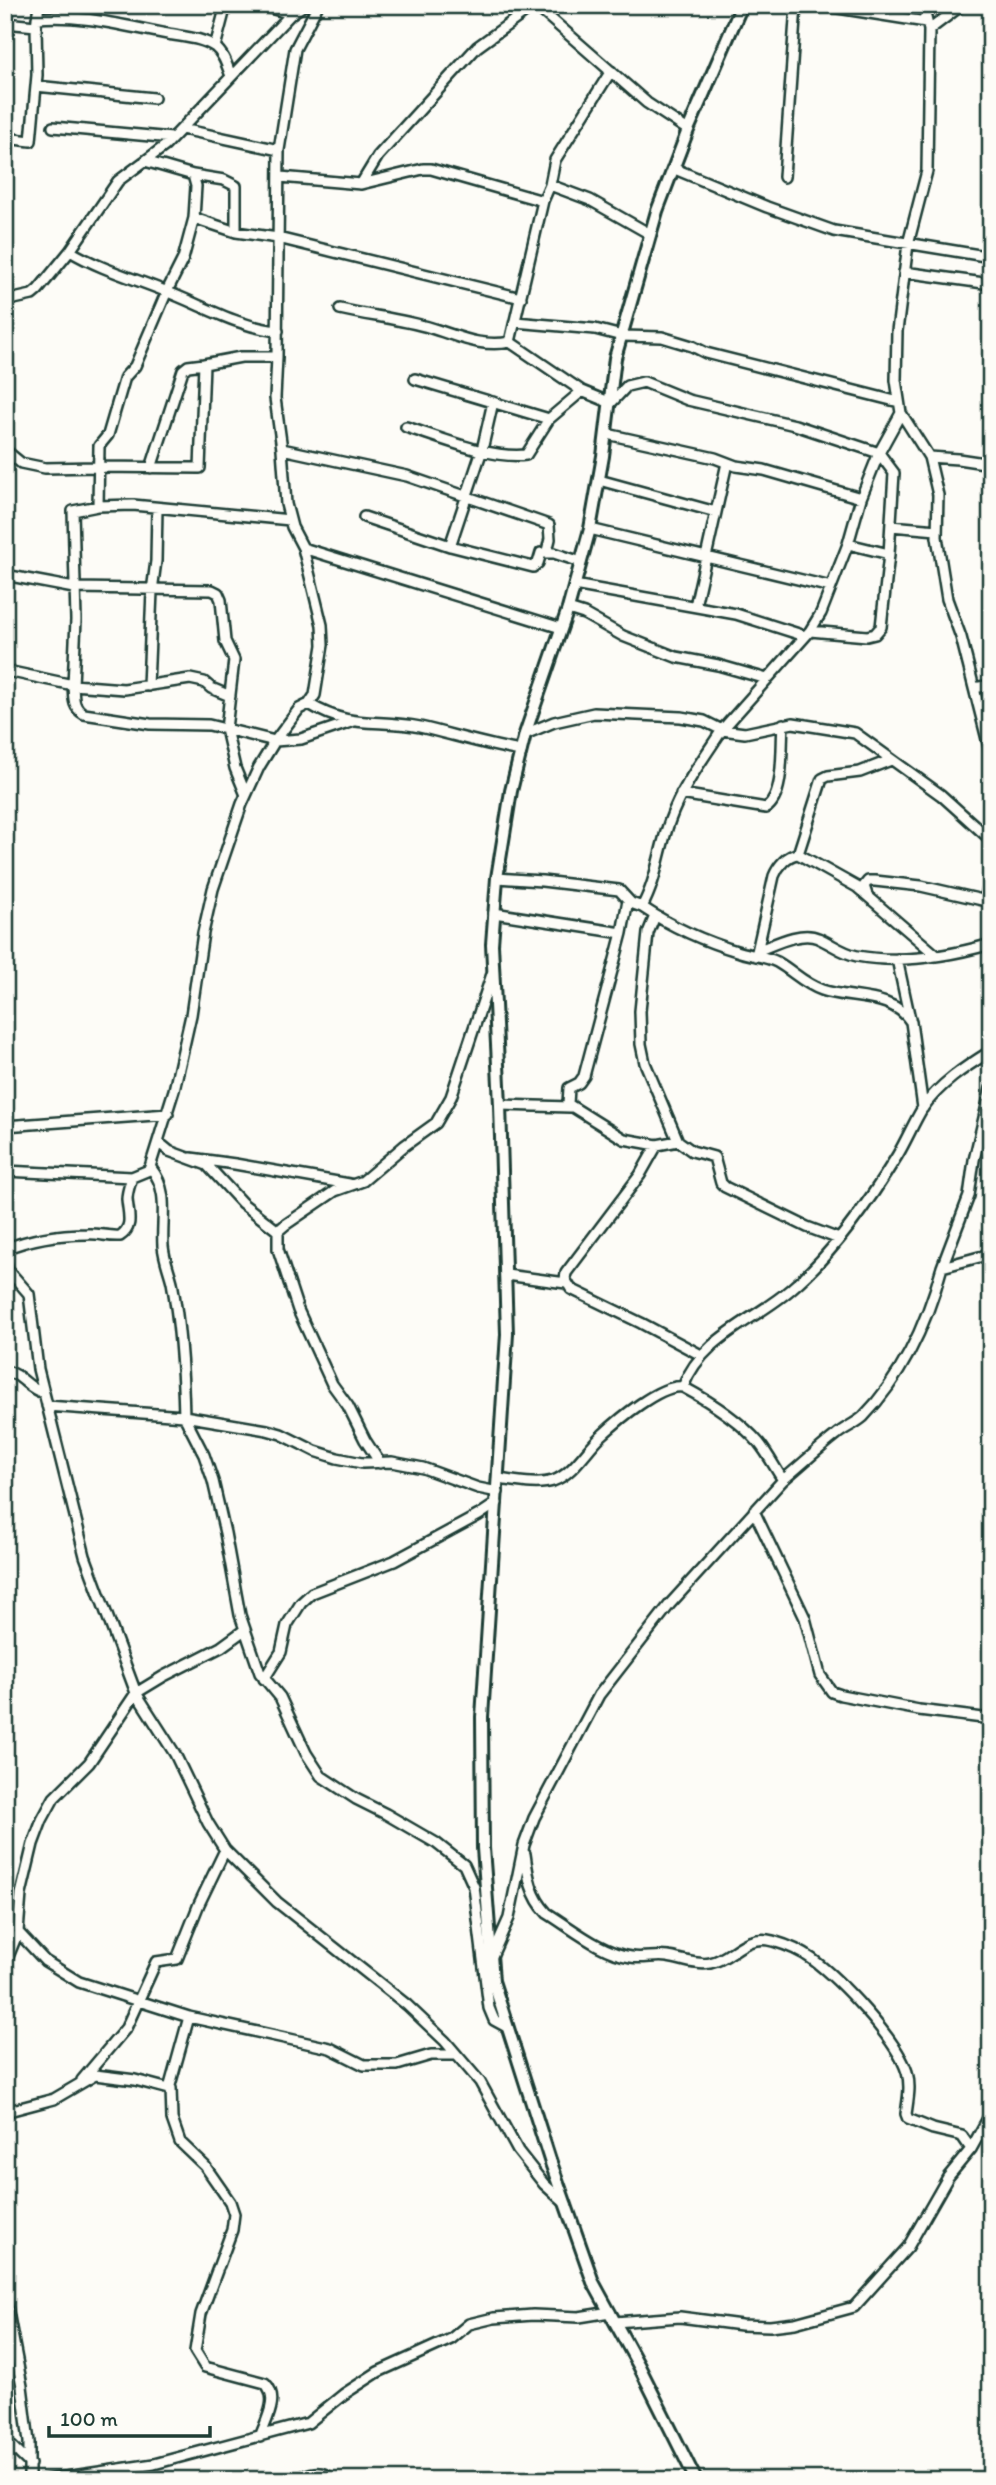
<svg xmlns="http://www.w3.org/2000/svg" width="996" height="2485" viewBox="0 0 996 2485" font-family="Itim,sans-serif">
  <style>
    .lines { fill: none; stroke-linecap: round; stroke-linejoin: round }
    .minor-casing { stroke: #1f3d34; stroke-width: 14 }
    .tertiary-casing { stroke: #1f3d34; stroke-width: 16 }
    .minor { stroke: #fdfcf7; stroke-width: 9 }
    .tertiary { stroke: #fdfcf7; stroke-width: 10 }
  </style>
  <rect width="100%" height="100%" fill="#fdfcf7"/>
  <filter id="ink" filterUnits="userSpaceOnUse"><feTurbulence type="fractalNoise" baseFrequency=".0143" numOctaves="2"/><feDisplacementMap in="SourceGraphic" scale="14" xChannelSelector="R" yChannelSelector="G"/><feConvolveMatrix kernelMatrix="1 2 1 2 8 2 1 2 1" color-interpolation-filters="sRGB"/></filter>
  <g filter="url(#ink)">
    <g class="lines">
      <defs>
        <path id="minor" d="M 260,5 L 291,14
          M 535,5 L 647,103 L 688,130
          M 819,5 L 926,22
          M 923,5 L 929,30 L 927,171 L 908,244 L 897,331 L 896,380 L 901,413 L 929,457 L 938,495 L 937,537 L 947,599 L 961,637 L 991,755
          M 37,18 C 82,14 124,26 168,34 C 183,37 203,38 215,47 C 224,54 227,66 231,76
          M 5,23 L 36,26
          M 929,30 L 962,5
          M 215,47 L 226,5
          M 36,86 L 154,98
          M 53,127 L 172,138
          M 182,129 L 279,150
          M 5,138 L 31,141 L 37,75 L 36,26 L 39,5
          M 675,169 L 767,207 L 834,231 L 991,257
          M 193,175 L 224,180 L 236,186 L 236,232
          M 280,177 L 361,184 L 423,169 L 431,169 L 543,201
          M 784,177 L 796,5
          M 361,184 L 378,156 L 477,47 L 535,5
          M 550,185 L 590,200 L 650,234
          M 194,218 L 236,232 L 278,238 L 521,298
          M 70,251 C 100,269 133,278 165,291 C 202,305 238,327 278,331
          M 904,272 L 991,284
          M 5,301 L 32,295 L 38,290 L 70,251 L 118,181 L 165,146 L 291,14 L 304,5
          M 340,309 C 370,316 401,319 431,328 C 458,336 481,348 510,342 L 582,391 L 611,403 L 627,386 L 644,382 L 688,400 L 795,425 L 879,453 L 894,473 L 889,554 L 881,627 L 875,634 L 867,636 L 810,631
          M 515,322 L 595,329 L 622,336 L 662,337 L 692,346 L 706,353 L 899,402
          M 510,342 L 543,201 L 550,185 L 555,160 L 611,71
          M 415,379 L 549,419
          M 406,427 C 441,438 490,459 526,455 L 549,419 L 582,391
          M 607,434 L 715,458 L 736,466 L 764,470 L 861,498
          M 282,449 L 407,476 L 549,525 L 550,539 L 547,551
          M 5,450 L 21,463 L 45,468 L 97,467 L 200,468 L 204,364 L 241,357 L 277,357
          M 929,457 L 958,459 L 991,464
          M 151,468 L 183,370 L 188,366 L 204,364
          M 599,480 L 716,512
          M 98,506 L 99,446 L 108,435 L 125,377 L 135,366 L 167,291 L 183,259 L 194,218 L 196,186 L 193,175 L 145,161
          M 364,517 L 450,546 L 533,567 L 538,563 L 541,553 L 554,553 L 581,562
          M 891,526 L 937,530
          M 590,529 L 831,587
          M 848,544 L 889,554
          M 450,546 L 482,450 L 493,402
          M 303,548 L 561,628
          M 5,575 L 74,588 L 212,590 L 218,593 L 221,600 L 225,641 L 234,660 L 226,729 L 235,768 L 246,795
          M 574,585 L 736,614 L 805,636
          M 695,606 L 727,463
          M 568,609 L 584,614 L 623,636 L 676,657 L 718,665 L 767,679
          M 5,673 L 12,672 L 73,685 C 74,697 72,707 84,714 L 150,724 L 209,725 L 275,741 L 299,709 L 309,704 L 315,695 L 323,645 L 322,625 L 303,548 L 292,527 L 286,504 L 282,449 L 275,398 L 277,357 L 279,150 L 295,49 L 318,5
          M 148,686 L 152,591 L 156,561 L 157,508
          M 974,688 L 991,685
          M 230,696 L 211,688 L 204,682 L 190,679 L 124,689 L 73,685 L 76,620 L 73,511 L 98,506 L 133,505 L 290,520
          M 309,704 C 352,730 376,718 420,727 C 454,735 486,745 521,751
          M 525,734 L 554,722 L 594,713 L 681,717 L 704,721 L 722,730 L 810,631 L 821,613 L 848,544 L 861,498 L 879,453 L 901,413
          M 681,794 L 766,808 C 785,796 781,747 783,724
          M 798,854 L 822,779 L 828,776 L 860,772 L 891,760
          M 497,878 L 542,881 L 619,890 L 631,903 L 642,907 C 657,880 659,849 670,820 C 682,787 703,759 722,730 L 745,733 L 793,723 L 855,733 L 941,795 L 991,840
          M 867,895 L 864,886 L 868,881 L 875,881 L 921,886 L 991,902
          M 985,900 L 991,877
          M 642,907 C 672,927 706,942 740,952 C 752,956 766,956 777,962 C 793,971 804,984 822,990 C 851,1000 893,993 911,1022 L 923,1108
          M 494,913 L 622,933 L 628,900
          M 655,916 L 648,933 L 640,1011 L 641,1044 L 645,1063 L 678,1141 L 692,1151 L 714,1157 L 721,1183 L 725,1187 L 807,1227 L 839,1239
          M 622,933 L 584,1076 L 579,1083 L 569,1088 L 568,1104 L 624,1139 L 657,1145 L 678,1141
          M 757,951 C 773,945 801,930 818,938 C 832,944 842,953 857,956 C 901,964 949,956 991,944
          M 756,956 L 774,876 C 778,866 787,855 798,854 L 857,887 L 936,955
          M 897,959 L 910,1019
          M 991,1088 L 974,1160 L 969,1196 L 942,1267 L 983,1256 L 991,1251
          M 500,1105 L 570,1107
          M 5,1126 L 168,1114
          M 158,1142 L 169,1151 L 207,1165 L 242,1203 L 278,1231
          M 657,1145 L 640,1175 L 566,1273 L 565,1279 L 571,1289 L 641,1323 L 701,1355
          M 191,1158 L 235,1164 L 349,1184
          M 151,1168 C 170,1192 161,1218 163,1246 C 164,1258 169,1270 172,1282 C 180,1326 183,1372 184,1416 L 267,1430 L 281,1434 L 315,1451 L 337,1458 L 362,1463 L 392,1462 L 423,1468 L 478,1488 L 498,1492
          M 5,1171 L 132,1177 L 149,1170 L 174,1090 L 191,1015 L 203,933 L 213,889 L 242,804 L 259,767 L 275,741 L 301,739 L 351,722
          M 5,1249 C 32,1238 58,1234 87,1234 C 98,1233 109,1237 120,1236 C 134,1227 128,1213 127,1199 C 127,1192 130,1184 132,1177
          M 5,1258 L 8,1270 L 29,1294 L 38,1369 L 85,1556 L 136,1693 L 175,1754 L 208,1823 L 225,1850 L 277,1902 L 407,2005 L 445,2041 L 480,2082 L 518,2151 L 544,2184 L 566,2204
          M 506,1275 L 566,1283
          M 5,1371 C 23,1374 27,1389 44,1393
          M 47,1406 L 184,1416 L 204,1455 L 213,1481 L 225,1533 L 240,1615 L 260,1673 L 280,1697 L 306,1753 L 321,1776 L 356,1799 L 386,1814 L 436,1843 L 464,1865 L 474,1887 L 489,2008 L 494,2020 L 505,2026
          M 380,1463 L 365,1440 L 348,1406 L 332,1384 L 298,1310 L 278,1249 L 278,1231 L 285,1225 L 335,1191 L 363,1181 L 404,1146 L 436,1123 L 451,1097 L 492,974
          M 499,1479 C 515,1481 537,1486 553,1481 C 573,1474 586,1450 601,1436 C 617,1421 661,1383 683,1387
          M 783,1480 C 801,1465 818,1449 836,1435 C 844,1428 855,1424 863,1417 C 904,1375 927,1323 942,1267
          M 754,1511 L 805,1618 L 820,1675 L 832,1692 L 841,1695 L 919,1710 L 991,1719
          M 264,1679 L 281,1652 L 287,1625 L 301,1603 L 312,1593 L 394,1561 L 479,1515 L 497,1503
          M 525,1854 C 528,1877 531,1896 547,1913 C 573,1929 601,1953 631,1957 C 644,1959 656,1955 668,1957 C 681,1959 698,1966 710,1963 C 732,1959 744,1933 773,1941 C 787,1945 801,1951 812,1959 C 840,1980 896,2038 907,2072 C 911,2086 908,2099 906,2114 L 908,2119 L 933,2129 L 962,2136 L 971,2149
          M 18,1932 L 45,1961 L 79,1982 L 189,2017
          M 492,1956 L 509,1918 L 524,1845 L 534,1818 L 599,1695 L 670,1604 L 783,1480 C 775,1468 768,1454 759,1443 C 738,1419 711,1402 683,1387 C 702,1337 754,1321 791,1289 C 833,1254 869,1202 897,1156 C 906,1141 913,1124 922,1109 C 939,1084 965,1067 991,1051
          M 5,1964 L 18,1932 L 21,1894 L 33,1844 L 42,1820 L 54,1798 L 89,1763 L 136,1693 L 164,1676 L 221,1647 L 243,1631
          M 82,2080 L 126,2028 L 156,1962 L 177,1959 L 199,1904 L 225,1850
          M 171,2088 L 172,2119 L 180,2142 L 205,2166 L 230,2202 L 234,2214 L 232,2230 L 201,2314 L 195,2351 L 205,2367 L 265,2383 C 280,2398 266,2420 260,2437
          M 5,2112 L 54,2099 L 95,2075 L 135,2080 L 169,2089 L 189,2017 L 330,2048 L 364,2065 L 397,2065 L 431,2055 L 457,2055
          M 5,2296 L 22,2386 L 29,2442 L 29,2480
          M 615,2322 L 680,2317 L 741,2325 L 770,2326 L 795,2323 L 854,2307 L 908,2247 L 948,2177 L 971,2149 L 991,2113
          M 5,2440 L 30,2464
          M 45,2480 L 154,2464 L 308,2423 L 344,2394 L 378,2372 L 451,2339 L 469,2324 L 494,2318 L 533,2315 L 579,2317 L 610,2312
          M 295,2480 C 308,2473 322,2468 332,2480"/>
        <path id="tertiary" d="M 696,2480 L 639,2366 L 593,2282 L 550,2160 L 493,1981 L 483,1848 L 482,1717 L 507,1334 L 500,1105 L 492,944 L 497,878 L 511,791 L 525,734 L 568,609 L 590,529 L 603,456 L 615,358 L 657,211 L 688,130 L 742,5"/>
      </defs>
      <use href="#minor" class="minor-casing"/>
      <use href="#tertiary" class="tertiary-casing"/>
      <use href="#minor" class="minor"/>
      <use href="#tertiary" class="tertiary"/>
    </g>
  </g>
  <rect width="996" height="2485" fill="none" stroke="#fdfcf7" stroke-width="28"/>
  <rect x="14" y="14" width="968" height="2457" fill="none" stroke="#1f3d34" stroke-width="2.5" filter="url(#ink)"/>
  <path d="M49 2426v10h161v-10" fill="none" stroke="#1f3d34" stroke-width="3.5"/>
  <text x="60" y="2426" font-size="21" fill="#1f3d34" stroke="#fdfcf7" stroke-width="5" paint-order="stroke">100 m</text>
</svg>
